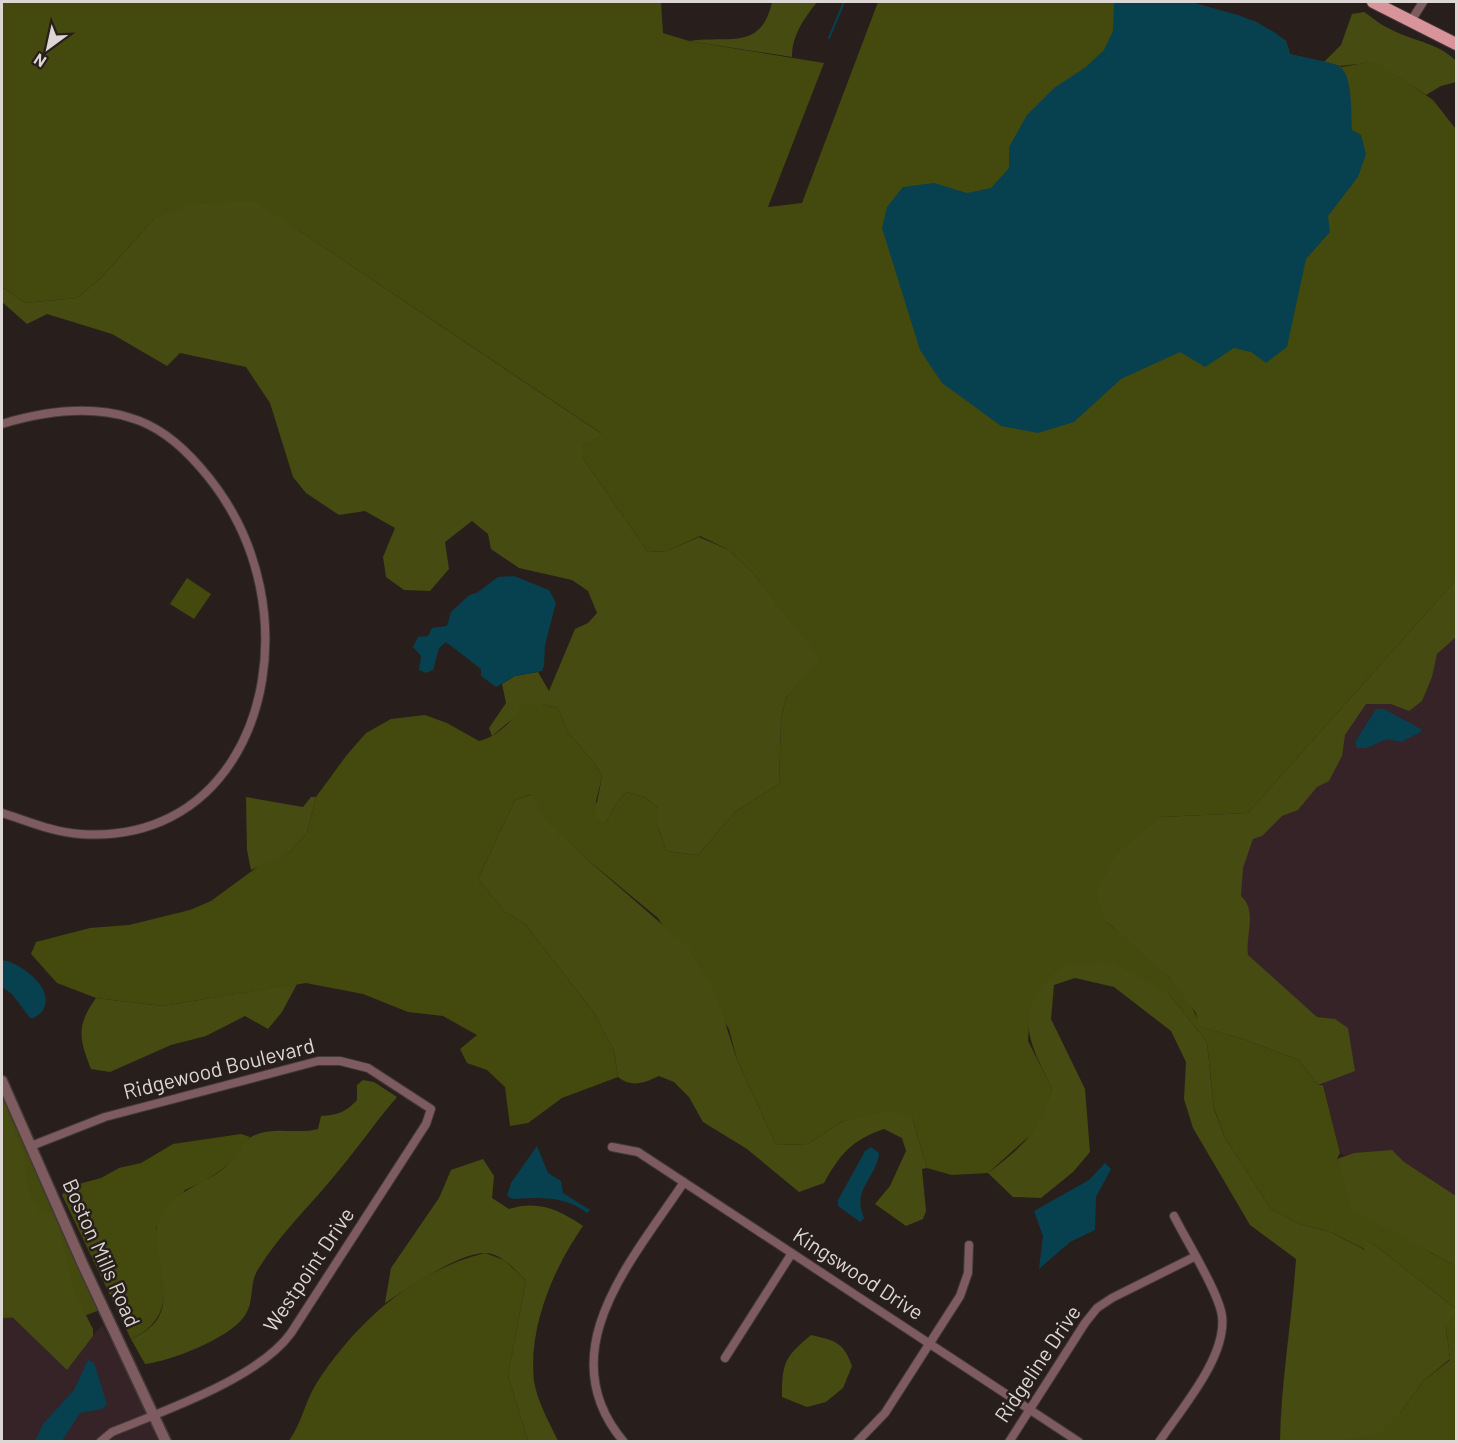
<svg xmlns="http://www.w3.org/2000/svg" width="1458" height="1443" viewBox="0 0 1458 1443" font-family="Barlow,sans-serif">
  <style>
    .commercial { fill: #352328 }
    .green { fill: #444a0d }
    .forest { fill: #454b11 }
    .water { fill: #07404f }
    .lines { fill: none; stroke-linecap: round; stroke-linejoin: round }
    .stream { stroke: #07404f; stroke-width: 2 }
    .minor-casing { stroke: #413936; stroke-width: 10 }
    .tertiary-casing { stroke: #413936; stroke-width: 13 }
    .primary-casing { stroke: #413936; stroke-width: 14 }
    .minor { stroke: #7d5b5e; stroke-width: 8 }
    .tertiary { stroke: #7d5b5e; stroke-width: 10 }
    .primary { stroke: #d9949b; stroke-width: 12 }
    .labels { text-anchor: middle; stroke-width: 5; stroke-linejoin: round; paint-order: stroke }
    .street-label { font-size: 21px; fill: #dcd7d4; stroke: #281f1c }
  </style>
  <rect width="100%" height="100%" fill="#281f1c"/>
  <path class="commercial" d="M 1456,580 L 1456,1221 L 1340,1153 L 1317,1059 L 1216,982 L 1248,813 Z
    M 2,1307 L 77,1358 L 85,1344 L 102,1325 L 124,1363 L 159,1441 L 2,1441 Z"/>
  <path class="green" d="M 2,2 L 661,2 L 663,33 L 689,41 L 824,63 L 768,207 L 802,203 L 878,2 L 1191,2 L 1256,22 L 1286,41 L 1290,54 L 1342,67 L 1375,61 L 1433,100 L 1455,128 L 1456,148 L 1456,580 L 1248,813 L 1161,817 L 1106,921 C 1135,947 1192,987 1199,1026 L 1243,1039 L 1299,1060 L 1318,1085 L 1323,1085 L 1340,1153 L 1337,1159 L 1344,1179 L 1428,1251 L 1456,1266 L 1456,1309 L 1376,1246 L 1363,1240 L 1366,1250 L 1330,1232 L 1299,1224 L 1271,1209 L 1225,1138 L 1214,1108 L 1207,1042 L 1169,994 L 1066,964 L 1030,1010 L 1028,1041 L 1052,1088 L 1045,1115 L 1034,1132 L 988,1173 L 952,1175 L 927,1168 L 912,1118 L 843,1121 L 808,1144 L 776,1145 L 737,1060 L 729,1029 L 658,918 L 589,861 L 544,819 L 530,795 L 515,800 L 478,879 L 505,912 L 525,924 L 595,1014 L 614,1051 L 618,1077 L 562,1098 L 528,1123 L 510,1126 L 505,1087 L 487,1070 L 467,1063 L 460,1049 L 477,1035 L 443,1016 L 408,1012 L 363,994 L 306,983 L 162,1006 L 96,998 L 57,983 L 31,954 L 36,942 L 90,928 L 129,925 L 190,910 L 211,901 L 264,862 L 290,852 L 307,833 L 316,797 L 346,756 L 366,733 L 391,719 L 425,715 L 447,723 L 479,741 C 497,737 514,720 523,704 L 542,704 L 558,708 L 567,731 L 595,764 L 602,777 L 596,801 L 605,823 L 620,798 L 627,792 L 645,797 L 658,808 L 658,828 L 667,851 L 698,855 L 736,811 L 779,784 L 781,719 L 786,698 L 819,659 L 752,572 L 729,550 L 700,536 L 667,551 L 648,552 L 582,457 L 582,446 L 601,433 L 298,230 L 154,219 L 102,277 L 77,298 L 25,303 L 2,287 Z
    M 187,578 L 211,594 L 194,619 L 170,604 Z
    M 2,1081 L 100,1310 L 54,1327 L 24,1317 L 2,1318 Z
    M 241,1134 L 250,1137 L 231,1163 L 205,1181 L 185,1190 L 156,1228 C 161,1272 181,1317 131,1339 L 62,1195 L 68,1187 L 101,1178 L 119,1168 L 141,1163 L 173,1144 Z
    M 485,1253 L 504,1260 L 526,1280 L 508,1376 L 528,1441 L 288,1442 C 301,1425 305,1402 316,1384 C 356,1322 413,1271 485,1253 Z
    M 1456,1313 L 1456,1441 L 1334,1442 L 1349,1438 L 1400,1413 L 1423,1381 L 1450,1360 L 1446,1326 Z"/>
  <path class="forest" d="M 772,2 L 817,2 C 804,19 792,35 792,57 L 689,41 C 728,35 761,52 772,2 Z
    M 1364,12 C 1373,18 1382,26 1392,30 C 1413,41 1439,43 1456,61 L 1456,82 L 1441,86 L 1426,95 L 1375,62 L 1340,66 L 1324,62 L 1341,45 L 1352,14 Z
    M 255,201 L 602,434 L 582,446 L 582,457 L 648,552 L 667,551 L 699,537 L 729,550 L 752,572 L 820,659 L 786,698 L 781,719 L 779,784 L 736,811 L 698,855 L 667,851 L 658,828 L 658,808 L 645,797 L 627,792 L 620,798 L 605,823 L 594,817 L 602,777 L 595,764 L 567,731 L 558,708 L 542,704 L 523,704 L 516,716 L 492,736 L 489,728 L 506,703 L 502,684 L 515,676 L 538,672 L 549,691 L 575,629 L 588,623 L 597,613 L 588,591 L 572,580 L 519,568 L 491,549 L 488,534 L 472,521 L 445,542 L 449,569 L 430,591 L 404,590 L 386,577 L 383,557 L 395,528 L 365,511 L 339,515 L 306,493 L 293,477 L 270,403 L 246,367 L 180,353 L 167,366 L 112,334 L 47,314 L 27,324 L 2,302 L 2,287 L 25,303 L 77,298 L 102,277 L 154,219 L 190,205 Z
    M 1456,580 L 1456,637 L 1437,654 L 1432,677 L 1422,701 L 1409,711 L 1391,704 L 1366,704 L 1345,735 L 1342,756 L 1329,781 L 1317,787 L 1298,810 L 1282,816 L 1262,836 L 1253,839 L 1243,868 L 1241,896 C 1258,911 1245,936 1248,955 L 1317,1017 L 1335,1019 L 1348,1028 L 1355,1071 L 1318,1085 L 1299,1060 L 1243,1039 L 1198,1026 L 1196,1013 L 1169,977 L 1106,921 L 1096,894 L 1116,854 L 1161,817 L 1248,813 Z
    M 531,795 L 545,819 L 589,861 L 687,946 L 716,994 L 737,1060 L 776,1145 L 808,1144 L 843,1121 L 891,1111 L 912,1118 L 927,1168 L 922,1169 L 926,1211 L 923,1219 L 906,1226 L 875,1204 L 890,1186 L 906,1151 L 902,1138 L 884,1129 C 852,1140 840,1154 824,1183 L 799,1192 L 747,1149 L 703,1122 L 689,1097 L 674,1082 L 659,1076 C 644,1083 632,1088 618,1077 L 614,1051 L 595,1014 L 525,924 L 505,912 L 478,879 L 515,800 Z
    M 246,797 L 303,807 L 311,797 L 316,797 L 307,833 L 290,852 L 251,870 L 247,850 Z
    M 1112,962 L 1169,994 L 1207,1042 L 1214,1109 L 1225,1138 L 1271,1209 L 1299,1224 L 1330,1232 L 1365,1250 L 1362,1239 L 1376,1246 L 1456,1309 L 1456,1313 L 1446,1327 L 1450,1359 L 1423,1381 L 1400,1413 L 1378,1435 L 1334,1441 L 1280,1441 C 1281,1381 1292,1320 1296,1259 L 1250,1225 L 1193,1128 L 1184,1099 L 1186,1062 L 1171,1031 L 1114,987 L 1075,978 L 1054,985 L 1051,1019 L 1085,1089 L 1090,1152 L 1073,1172 L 1041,1198 L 1013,1197 L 988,1173 C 1023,1146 1041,1131 1052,1088 C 1037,1057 1015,1023 1039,990 C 1046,980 1058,972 1066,964 Z
    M 297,984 L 282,1012 L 268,1029 L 245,1016 L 206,1036 L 171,1045 L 110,1072 L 91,1069 C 79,1038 76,1026 96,998 L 162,1006 Z
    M 363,1080 L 374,1082 L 397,1097 C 377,1120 360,1145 340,1169 C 313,1203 280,1233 257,1271 C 249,1285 255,1304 243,1318 C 227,1339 171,1361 145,1364 L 131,1339 C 177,1319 162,1289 158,1249 C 157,1242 155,1233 157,1226 C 169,1187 205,1188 231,1162 C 238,1155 243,1142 251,1137 C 273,1125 297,1135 318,1129 L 321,1116 C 338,1115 346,1112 357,1100 L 357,1085 Z
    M 2,1097 C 10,1117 18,1138 24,1158 C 30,1183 22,1193 43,1213 L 52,1211 L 59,1226 L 75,1294 L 93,1329 L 93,1336 L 67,1370 L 2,1307 Z
    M 1392,1150 L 1404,1162 L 1456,1196 L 1456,1266 L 1352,1210 L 1337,1159 L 1354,1153 Z
    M 483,1159 L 494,1176 L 492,1198 L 509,1209 C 539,1200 559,1210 583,1226 C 553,1269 528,1328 534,1381 C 537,1401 550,1424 558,1441 L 528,1441 L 508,1376 L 526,1280 C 515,1270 500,1252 484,1253 C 457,1254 408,1288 385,1303 L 391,1268 L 439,1198 L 451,1170 Z
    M 811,1335 C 835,1341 843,1341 852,1366 L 843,1388 L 826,1402 L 807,1407 L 782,1397 C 782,1362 785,1357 811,1335 Z"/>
  <path class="water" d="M 1114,2 L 1191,2 L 1238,15 L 1256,22 L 1274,32 L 1286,41 L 1290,54 C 1301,57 1334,62 1340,67 C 1353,76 1351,115 1352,130 L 1361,135 L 1366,154 L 1358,177 L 1328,216 L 1330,232 L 1306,259 L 1287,347 L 1266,363 L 1251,352 L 1234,348 L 1205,367 L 1180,352 L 1121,379 L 1074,422 L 1038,433 L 1001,426 L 942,383 L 920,350 L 882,228 L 887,207 L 903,187 L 934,183 L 967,193 L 991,188 L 1009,168 L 1009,147 L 1027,115 L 1054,88 L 1086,67 L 1104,50 L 1113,31 Z
    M 514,576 L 549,590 L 556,603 L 545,645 L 544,666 L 542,671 L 515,676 L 496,687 L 481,676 L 481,669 L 446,642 L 439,648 L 433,670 L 426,673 L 419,670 L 421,656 L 413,647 L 418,637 L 428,636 L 432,628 L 447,626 L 451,612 L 468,596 L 478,592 L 498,577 Z
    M 1376,709 L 1384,709 L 1421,729 L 1421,732 L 1401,742 L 1386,739 L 1367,748 L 1357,748 L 1355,742 Z
    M 2,960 C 19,962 54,987 44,1008 C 43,1012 38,1015 34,1018 L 30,1018 L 12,994 L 2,987 Z
    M 537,1146 L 548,1173 L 561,1181 L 563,1193 L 590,1210 L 587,1213 C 566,1196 540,1197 513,1199 L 507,1196 L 511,1183 Z
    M 871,1147 L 879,1153 C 877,1178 851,1189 864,1218 L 860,1222 L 838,1206 L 838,1200 L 865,1151 Z
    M 1105,1163 L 1111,1169 L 1096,1197 L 1095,1230 L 1070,1242 L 1039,1269 L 1043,1236 L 1034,1211 L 1089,1180 Z
    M 88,1360 L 94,1363 L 107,1404 L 102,1409 L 80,1413 L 62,1441 L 35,1441 L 43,1424 L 74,1390 Z"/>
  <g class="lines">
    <path class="stream" d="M 829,38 L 844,2"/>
    <defs>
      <path id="minor" d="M 1411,21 L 1423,2
        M 2,424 C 42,412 90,405 131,418 C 159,426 181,445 200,467 C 230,501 251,543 260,587 C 285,710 221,844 80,834 C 52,832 28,821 2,813
        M 31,1146 L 105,1117 L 318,1061 L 340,1061 L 368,1068 L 431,1109 L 426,1124 L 291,1333 C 259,1378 164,1411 112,1432 L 100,1442
        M 612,1147 L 638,1152 L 1079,1442
        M 725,1358 L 792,1253
        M 624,1442 C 547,1352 634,1258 684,1182
        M 857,1442 L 885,1413 L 960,1296 L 968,1273 L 969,1245
        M 1009,1442 L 1085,1323 L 1097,1308 L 1112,1298 L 1194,1257
        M 1159,1442 C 1181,1409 1227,1357 1222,1316 C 1219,1293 1186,1240 1174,1216"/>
      <path id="tertiary" d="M 2,1081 L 83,1265 L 166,1442"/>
      <path id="primary" d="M 1373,2 L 1456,44"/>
    </defs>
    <use href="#minor" class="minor-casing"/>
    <use href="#tertiary" class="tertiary-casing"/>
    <use href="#primary" class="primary-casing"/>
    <use href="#minor" class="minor"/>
    <use href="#tertiary" class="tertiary"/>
    <use href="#primary" class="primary"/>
  </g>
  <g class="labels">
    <g class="street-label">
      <text transform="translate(219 1069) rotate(-14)" y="7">Ridgewood Boulevard</text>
      <text transform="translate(101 1253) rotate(66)" y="7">Boston Mills Road</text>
      <text transform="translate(309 1270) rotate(-56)" y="7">Westpoint Drive</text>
      <text transform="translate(858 1274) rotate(33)" y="7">Kingswood Drive</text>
      <text transform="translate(1038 1364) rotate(-56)" y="7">Ridgeline Drive</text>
    </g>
  </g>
  <rect width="1458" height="1443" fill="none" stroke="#dcd7d4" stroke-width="6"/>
  <g transform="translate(48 48) rotate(213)" stroke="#281f1c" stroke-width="4.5" paint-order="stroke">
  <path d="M0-4.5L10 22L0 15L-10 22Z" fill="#dcd7d4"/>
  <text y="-9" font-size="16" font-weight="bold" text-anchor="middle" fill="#dcd7d4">N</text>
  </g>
</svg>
